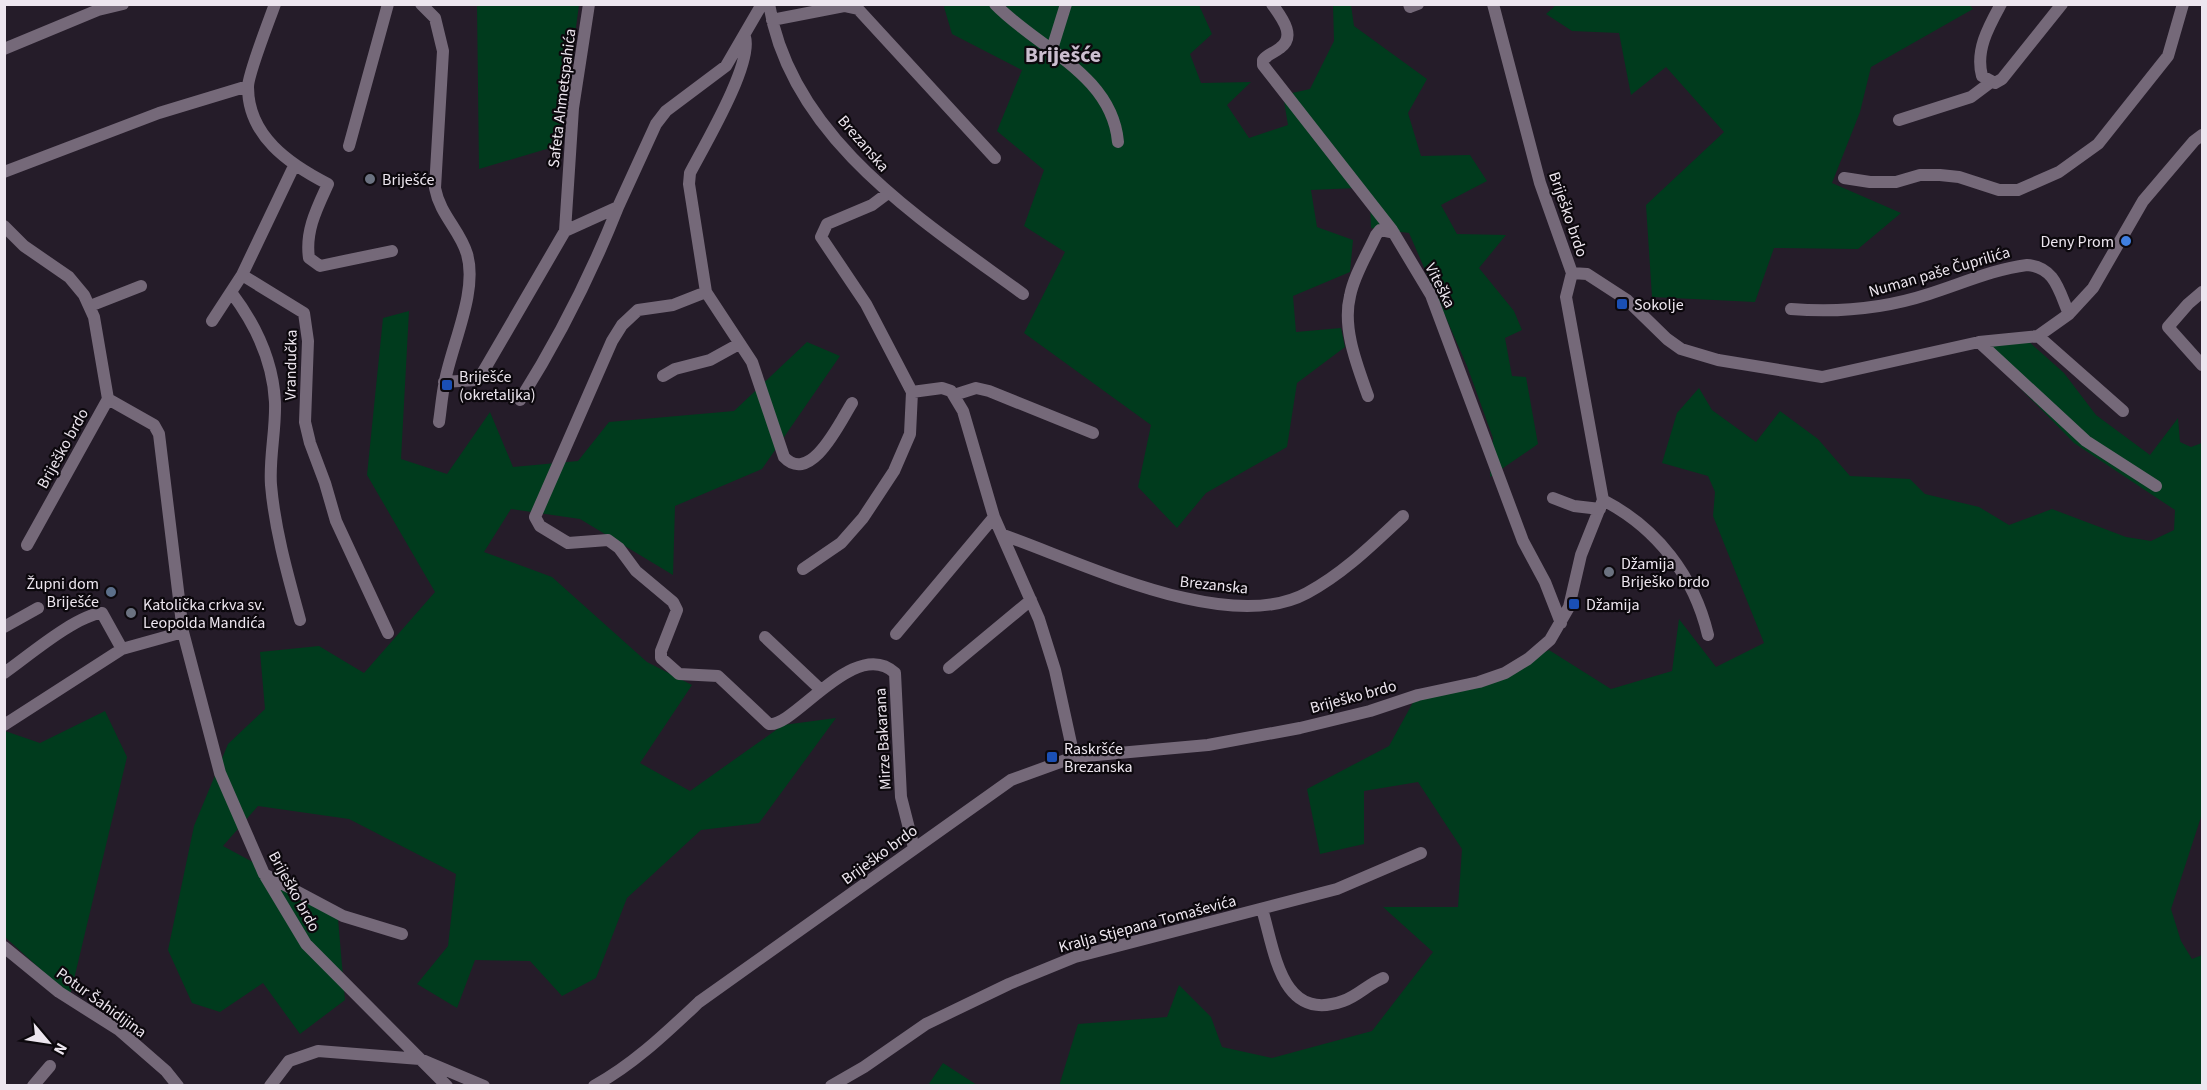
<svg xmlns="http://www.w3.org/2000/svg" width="2207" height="1090" viewBox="0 0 2207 1090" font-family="'Source Sans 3',sans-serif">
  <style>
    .green { fill: #003b1d }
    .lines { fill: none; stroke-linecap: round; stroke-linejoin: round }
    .minor { stroke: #756979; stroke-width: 12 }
    .worship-dot { fill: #6b7280; stroke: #0c080d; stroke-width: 2 }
    .shop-dot { fill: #3f7fe0; stroke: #0c080d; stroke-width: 2 }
    .transit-dot { fill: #1a4fb4; stroke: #0c080d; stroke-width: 2 }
    .service-dot { fill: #5c6f8a; stroke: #0c080d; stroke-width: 2 }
    .labels { text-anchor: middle; stroke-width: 4.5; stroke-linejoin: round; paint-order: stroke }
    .street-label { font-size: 16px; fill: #ede6ef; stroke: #0c080d }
    .poi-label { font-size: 16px; fill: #ede6ef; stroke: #0c080d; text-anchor: start }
    .district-label { font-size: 22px; font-weight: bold; fill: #cbbecf; stroke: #0c080d }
  </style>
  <rect width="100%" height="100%" fill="#251c29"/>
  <path class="green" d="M 946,4 L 1000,5 L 1004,8 L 1010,4 L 1199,5 L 1212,34 L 1190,54 L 1201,83 L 1251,82 L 1227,105 L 1249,138 L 1288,125 L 1283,95 L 1310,89 L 1334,41 L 1333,5 L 1351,5 L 1354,26 L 1427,79 L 1408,113 L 1421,156 L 1470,155 L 1487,181 L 1441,205 L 1457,234 L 1506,235 L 1479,268 L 1514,311 L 1522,330 L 1505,338 L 1512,376 L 1526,377 L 1538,444 L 1490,477 L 1493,438 L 1467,366 L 1409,233 L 1371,228 L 1370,197 L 1356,188 L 1311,190 L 1317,227 L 1353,240 L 1350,272 L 1293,296 L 1296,332 L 1341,328 L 1345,347 L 1297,383 L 1287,447 L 1206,493 L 1177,528 L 1138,487 L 1151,425 L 1024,333 L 1065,252 L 1024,226 L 1044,170 L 997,131 L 1022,70 L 952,34 L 944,7 Z
    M 477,5 L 579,5 L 560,145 L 479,169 Z
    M 1556,5 L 1969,4 L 1973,9 L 1871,67 L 1860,112 L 1832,183 L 1901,213 L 1858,249 L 1774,248 L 1755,302 L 1652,297 L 1646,205 L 1724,132 L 1666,67 L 1631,95 L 1619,33 L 1572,31 L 1546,14 Z
    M 409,311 L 401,459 L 447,474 L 490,412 L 513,467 L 578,461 L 609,422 L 734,411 L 807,342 L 840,356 L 762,469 L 675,506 L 673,575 L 580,519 L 511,509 L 484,552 L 552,577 L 647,662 L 692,685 L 640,763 L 690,791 L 783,725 L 836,718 L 759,823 L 701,830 L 627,898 L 596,978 L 562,996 L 530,961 L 475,960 L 457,1008 L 417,984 L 448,946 L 456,874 L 349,819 L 258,806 L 223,846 L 337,907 L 345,1000 L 300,1034 L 263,983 L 220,1012 L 192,1003 L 168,950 L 194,826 L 228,744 L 265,709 L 260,652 L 319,646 L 364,673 L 435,592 L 367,475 L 383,318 Z
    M 2028,341 L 2064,373 L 2096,415 L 2150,455 L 2178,418 L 2180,442 L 2191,447 L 2202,443 L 2202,814 L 2171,909 L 2181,941 L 2192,959 L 2202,955 L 2202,1085 L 1059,1086 L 1078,1024 L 1167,1017 L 1179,985 L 1211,1017 L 1222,1047 L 1272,1058 L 1372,1031 L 1433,952 L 1383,907 L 1458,907 L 1462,849 L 1418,782 L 1364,791 L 1364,844 L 1320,854 L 1307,789 L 1389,746 L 1417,695 L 1481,683 L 1549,650 L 1611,689 L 1672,671 L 1679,619 L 1716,667 L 1764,643 L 1713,516 L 1715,492 L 1708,476 L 1662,463 L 1677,413 L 1699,388 L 1712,410 L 1756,442 L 1780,411 L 1818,439 L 1850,476 L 1910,479 L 1925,494 L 1979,507 L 2009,525 L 2052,509 L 2126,537 L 2151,541 L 2174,530 L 2175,510 L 2074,443 L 1981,348 Z
    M 105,711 L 127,757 L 70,996 L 5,937 L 5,731 L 40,743 Z
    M 943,1063 L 977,1085 L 928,1085 Z"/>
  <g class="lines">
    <path class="minor" d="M 275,4 C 269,21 248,74 248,87 C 248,136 289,164 328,184 C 317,208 305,231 309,258 L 320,266 L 392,251
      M 421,4 L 435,18 L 443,51 L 435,188 C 440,215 460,230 467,254 C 478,291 452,344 445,381 C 442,394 441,409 439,422
      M 769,4 C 791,139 922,220 1023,294
      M 995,4 C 1037,48 1112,74 1118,142
      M 1272,4 C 1281,17 1297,36 1280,48 C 1274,53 1268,54 1263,60 L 1263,65 L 1392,230 L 1431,295 L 1523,541 L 1545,582 L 1561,623
      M 1409,4 L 1410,7 L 1418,4
      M 2001,4 C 1989,26 1975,50 1982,76 L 1995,83 L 2002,79 L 2062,4
      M 772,20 L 844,6 L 858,9 L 995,158
      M 745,37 C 753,64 704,146 690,173 L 689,184 L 706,292 L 673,305 L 638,310 L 622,325 L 612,341 L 535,517 L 540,526 L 568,543 L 608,540 L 619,548 L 636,571 L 673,602 L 677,610 L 661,651 L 661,658 L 679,674 L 718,676 L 769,724 C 794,728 855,636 895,673 L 901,797 L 914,848
      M 4,49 L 98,10 L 123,4
      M 1052,49 L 1066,4
      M 1899,120 L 1971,97 L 1991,82
      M 349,146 L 388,4
      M 294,166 L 242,275 L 304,313 L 308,341 L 305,422 L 310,443 L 325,483 L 336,521 L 388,633
      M 4,172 L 159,113 L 248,86
      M 1844,178 L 1870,182 L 1896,182 L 1920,175 L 1940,175 L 1959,177 L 1999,190 L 2018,190 L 2059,172 L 2098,144 L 2168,56 L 2183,4
      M 4,226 L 24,246 L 69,277 L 84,295 L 94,317 L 108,399 L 154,425 L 159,434 L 183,632 L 220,773 L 264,874 L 306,944 L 447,1086
      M 565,231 L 618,207 L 656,124 L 666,111 L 726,66 L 762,4
      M 1572,273 L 1587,274 L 1627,300 L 1667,339 L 1681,349 L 1718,360 L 1822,377 L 1979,342 L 2038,336 L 2069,314 L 2093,288 L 2143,201 L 2194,141 L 2202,135
      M 231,292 C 256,325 273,361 275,402 C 276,430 269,458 271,485 C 275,531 288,576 300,620
      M 706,292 L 752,362 L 784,457 C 811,486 841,420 852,403
      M 2202,292 L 2188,304 L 2168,327 L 2202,365
      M 90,306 L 141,286
      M 1791,309 C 1839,313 1883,309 1929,294 C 1961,284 1994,269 2027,265 C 2055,267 2059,291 2069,314
      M 212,321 L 242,275
      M 2038,336 L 2123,411
      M 1979,342 L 2086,441 L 2156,486
      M 663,376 L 675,369 L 710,360 L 739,344
      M 444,382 L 475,380 L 483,372 L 565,231 L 573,108 L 589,4
      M 912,392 L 942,388 L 951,391 L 963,411 L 994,517 L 1039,619 L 1055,670 L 1074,757
      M 954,395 L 976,388 L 989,391 L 1093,433
      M 1368,396 C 1357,365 1342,328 1350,296 C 1354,275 1367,255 1376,235 L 1380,230 L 1394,233
      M 520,400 C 559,338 591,275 618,207
      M 1553,498 L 1574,506 L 1600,509
      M 1603,500 C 1657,528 1694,576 1708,635
      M 1003,535 C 1081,562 1228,636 1307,593 C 1344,573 1373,544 1403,516
      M 27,545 L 108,399
      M 803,569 L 841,543 L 863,518 L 894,471 L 910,434 L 912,392 L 866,304 L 821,237 L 827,224 L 872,205 L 888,193
      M 4,627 L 38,608
      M 896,634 L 994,517
      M 765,637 L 820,689
      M 949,668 L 1031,600
      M 4,673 C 27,657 76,615 102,613 L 122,649
      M 4,725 L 122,649 L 183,632
      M 264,874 L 343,916 L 402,934
      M 1262,909 C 1275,952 1281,1023 1343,1001 C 1358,996 1368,984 1383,978
      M 4,947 L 59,992 L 119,1030 L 166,1071 L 178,1086
      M 33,1086 L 50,1066
      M 270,1086 L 289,1061 L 318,1051 L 420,1059 L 484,1086
      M 594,1086 C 634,1064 666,1033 699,1002 L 1011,780 L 1074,757 L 1208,745 L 1300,728 L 1370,711 L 1418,695 L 1479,682 L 1505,673 L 1528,659 L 1550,640 L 1569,607 L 1581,555 L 1603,500 L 1566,297 L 1572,273 L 1540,183 L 1493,4
      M 831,1086 L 864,1067 L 926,1024 L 1009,984 L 1075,957 L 1337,889 L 1421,853"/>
  </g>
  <g class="worship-dot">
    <circle cx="370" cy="179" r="6"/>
    <circle cx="1609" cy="572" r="6"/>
    <circle cx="131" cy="613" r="6"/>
  </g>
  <circle class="shop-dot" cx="2126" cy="241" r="6"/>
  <g class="transit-dot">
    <rect x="1616" y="298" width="12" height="12" rx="3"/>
    <rect x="441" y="379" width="12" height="12" rx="3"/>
    <rect x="1568" y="598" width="12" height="12" rx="3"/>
    <rect x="1046" y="751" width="12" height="12" rx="3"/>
  </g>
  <circle class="service-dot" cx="111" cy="592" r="6"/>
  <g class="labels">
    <g class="street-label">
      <text transform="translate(561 98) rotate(-83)" y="6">Safeta Ahmetspahića</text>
      <text transform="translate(864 143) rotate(49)" y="6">Brezanska</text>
      <text transform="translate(1569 214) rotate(71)" y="6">Briješko brdo</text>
      <text transform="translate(1939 271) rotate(-16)" y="6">Numan paše Čuprilića</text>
      <text transform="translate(1441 285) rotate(63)" y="6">Viteška</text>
      <text transform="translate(290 365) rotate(-89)" y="6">Vrandučka</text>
      <text transform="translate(62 448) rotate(-61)" y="6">Briješko brdo</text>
      <text transform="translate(1214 584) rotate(6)" y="6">Brezanska</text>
      <text transform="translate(1353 696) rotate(-15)" y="6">Briješko brdo</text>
      <text transform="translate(882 739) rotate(-93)" y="6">Mirze Bakarana</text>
      <text transform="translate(879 854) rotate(-36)" y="6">Briješko brdo</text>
      <text transform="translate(295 891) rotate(61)" y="6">Briješko brdo</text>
      <text transform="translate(1147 923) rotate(-15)" y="6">Kralja Stjepana Tomaševića</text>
      <text transform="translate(102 1002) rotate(36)" y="6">Potur Šahidijina</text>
    </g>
    <g class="poi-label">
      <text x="382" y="185">Briješće</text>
      <text x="2114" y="247" text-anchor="end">Deny Prom</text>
      <text x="1634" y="310">Sokolje</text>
      <text x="459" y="382">Briješće<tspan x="459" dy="18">(okretaljka)</tspan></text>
      <text x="1621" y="569">Džamija<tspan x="1621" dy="18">Briješko brdo</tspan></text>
      <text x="99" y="589" text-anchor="end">Župni dom<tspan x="99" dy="18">Briješće</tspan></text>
      <text x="143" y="610">Katolička crkva sv.<tspan x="143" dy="18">Leopolda Mandića</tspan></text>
      <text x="1586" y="610">Džamija</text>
      <text x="1064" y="754">Raskršće<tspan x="1064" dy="18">Brezanska</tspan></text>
    </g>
    <g class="district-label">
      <text x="1063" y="62">Briješće</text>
    </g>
  </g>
  <rect width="2207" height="1090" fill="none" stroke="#ede6ef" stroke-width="12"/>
  <g transform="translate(48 1042) rotate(119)" stroke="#0c080d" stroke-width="4.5" paint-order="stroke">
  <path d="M0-4.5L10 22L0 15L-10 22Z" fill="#ede6ef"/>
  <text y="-9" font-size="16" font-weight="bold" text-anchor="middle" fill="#ede6ef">N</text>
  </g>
</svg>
